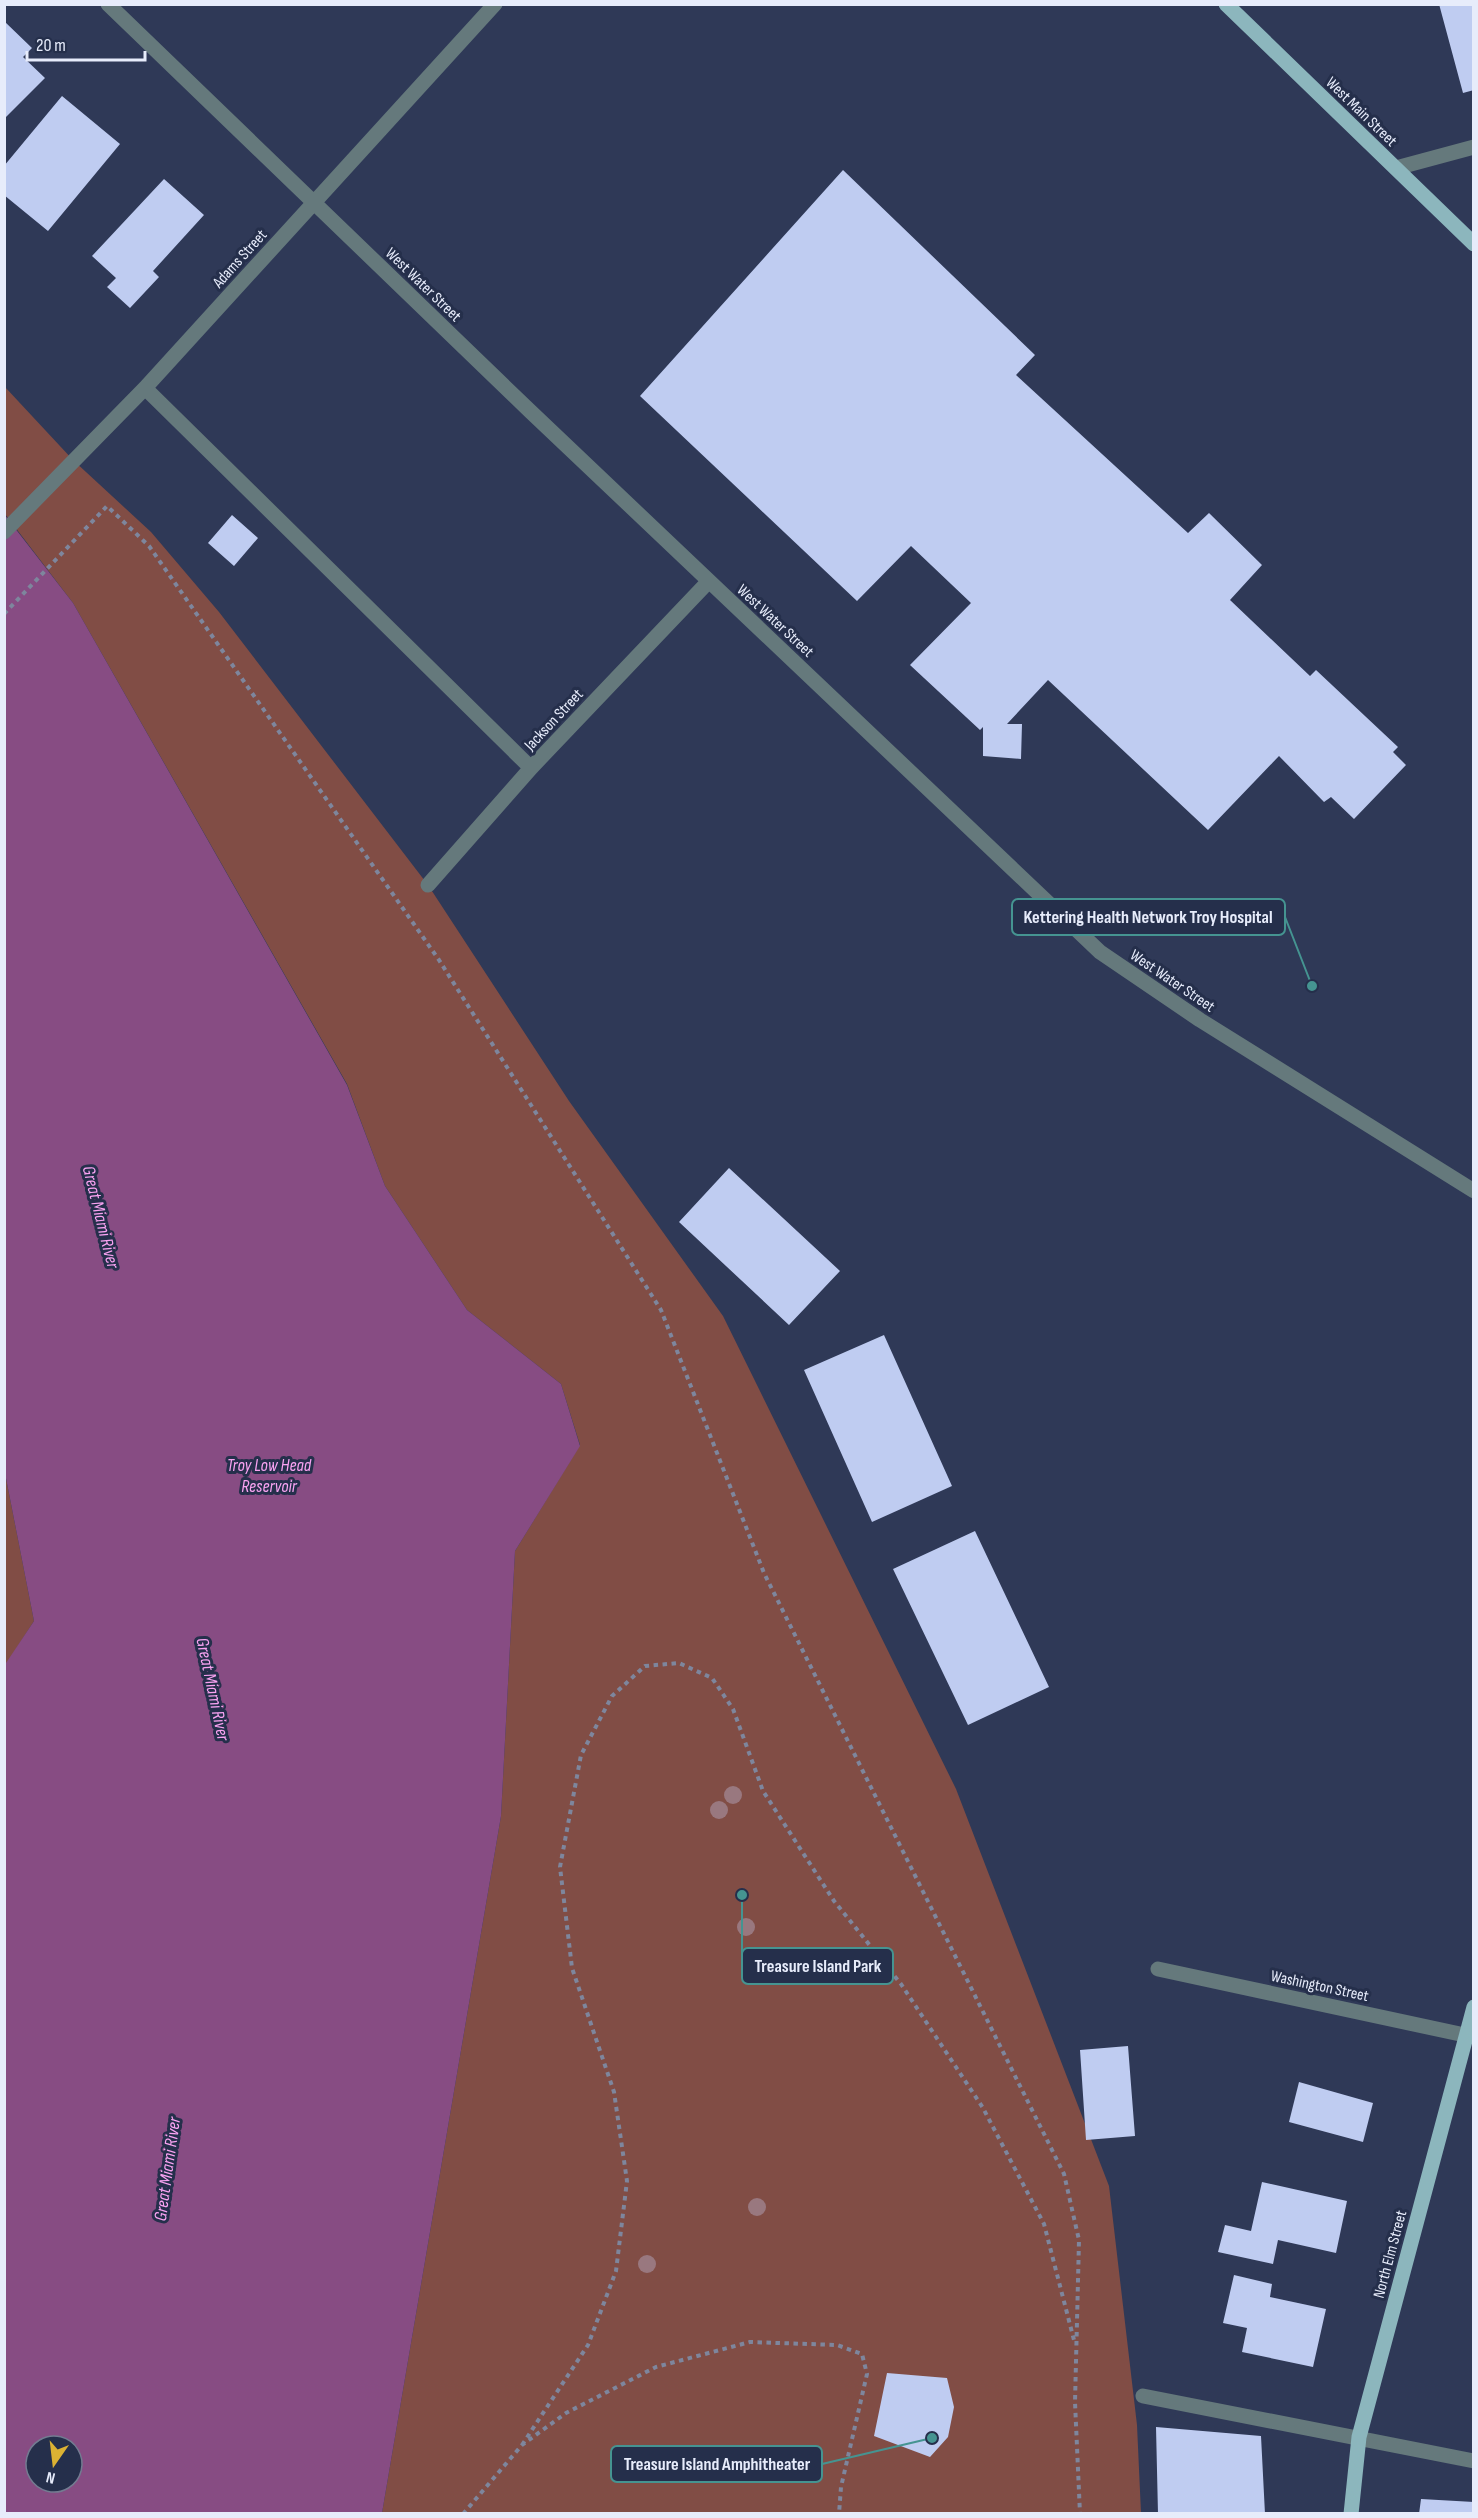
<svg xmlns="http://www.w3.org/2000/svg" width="1478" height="2518" viewBox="0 0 1478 2518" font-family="'Sofia Sans Condensed',sans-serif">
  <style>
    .green { fill: #814d45 }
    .water { fill: #874c83; fill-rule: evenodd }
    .building { fill: #bfccf1 }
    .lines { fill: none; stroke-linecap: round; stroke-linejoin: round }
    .path { stroke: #7e869d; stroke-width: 4; stroke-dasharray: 4.5 4.5; stroke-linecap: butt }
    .minor { stroke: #65797c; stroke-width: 15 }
    .major { stroke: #8cb6bd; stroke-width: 15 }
    .tree { fill: #99787f }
    .labels { text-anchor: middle; stroke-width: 6; stroke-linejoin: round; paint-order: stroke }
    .street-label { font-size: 16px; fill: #e7ecfb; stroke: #252f4b }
    .water-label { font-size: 18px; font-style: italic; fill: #f9a3f2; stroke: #252f4b }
    .leader { fill: none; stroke: #459491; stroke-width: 2 }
    .callout-dot { fill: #459491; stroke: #252f4b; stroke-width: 2 }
    .callout { fill: #252f4b; stroke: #459491; stroke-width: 2 }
    .callout-label { font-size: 18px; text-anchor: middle; font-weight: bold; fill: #e7ecfb }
  </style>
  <rect width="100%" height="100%" fill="#2f3957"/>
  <path class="green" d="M 5,387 L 73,460 L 151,532 L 219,612 L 428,885 L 569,1101 L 723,1316 L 956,1789 L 1109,2186 L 1137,2425 L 1141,2513 L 382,2513 L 501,1816 L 515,1551 L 580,1445 L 561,1384 L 467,1310 L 385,1186 L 347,1084 L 73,603 L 5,514 Z
    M 4,1468 L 34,1621 L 5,1666 L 4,1666 Z"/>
  <path class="water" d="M 4,514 L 73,603 L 347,1085 L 385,1186 L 467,1310 L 561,1384 L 580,1446 L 515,1551 L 501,1816 L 382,2513 L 5,2513 L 4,1666 L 34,1621 L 4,1468 ZM 36,2446 L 72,2446 L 72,2482 L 36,2482 Z"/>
  <path class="building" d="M 1439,4 L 1474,4 L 1474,90 L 1463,93 Z
    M 4,21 L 32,48 L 23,57 L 45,78 L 4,119 Z
    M 62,96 L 120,144 L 48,231 L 4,195 L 4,166 Z
    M 843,170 L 1035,355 L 1016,375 L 1188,533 L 1209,513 L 1262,565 L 1230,600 L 1310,676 L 1316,670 L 1398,747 L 1393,752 L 1406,765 L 1354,819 L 1331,797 L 1324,802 L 1279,756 L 1208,830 L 1048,680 L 1007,724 L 1022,724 L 1021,759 L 983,756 L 983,727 L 980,730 L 910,665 L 971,603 L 911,546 L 857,601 L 640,396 Z
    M 164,179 L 204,215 L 153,271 L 159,277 L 130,308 L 107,287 L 116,278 L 92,256 Z
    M 232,515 L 258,538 L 234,566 L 208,543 Z
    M 729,1168 L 840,1271 L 789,1325 L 679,1222 Z
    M 884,1335 L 952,1486 L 872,1522 L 804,1370 Z
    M 975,1531 L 1049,1687 L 968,1725 L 893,1569 Z
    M 1128,2046 L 1135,2136 L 1086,2140 L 1080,2050 Z
    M 1299,2082 L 1373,2103 L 1363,2142 L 1289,2122 Z
    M 1262,2182 L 1347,2201 L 1336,2253 L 1278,2240 L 1273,2264 L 1218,2252 L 1225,2225 L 1251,2231 Z
    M 1234,2275 L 1272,2284 L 1270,2297 L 1326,2309 L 1313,2367 L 1242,2352 L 1247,2328 L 1223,2323 Z
    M 887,2373 L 947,2378 L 954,2407 L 948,2437 L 930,2457 L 874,2436 Z
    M 1156,2427 L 1261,2436 L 1265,2514 L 1158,2514 Z
    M 1421,2499 L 1474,2502 L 1474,2514 L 1419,2514 Z"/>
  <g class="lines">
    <path class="path" d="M 4,614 L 107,506 L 149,546 L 439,960 L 661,1310 L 764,1573 L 1064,2174 L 1079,2240 L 1075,2402 L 1080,2514
      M 522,2445 L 588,2345 L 616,2271 L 627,2181 L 614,2092 L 572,1968 L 560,1867 L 581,1755 L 612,1696 L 645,1666 L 679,1663 L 712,1678 L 733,1709 L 763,1791 L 834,1901 L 901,1984 L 983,2108 L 1044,2224 L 1075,2344
      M 463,2514 L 522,2445 L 566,2413 L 656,2367 L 750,2342 L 837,2345 L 862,2354 L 867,2374 L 841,2487 L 839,2514"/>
    <path class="minor" d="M 108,4 L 531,412 L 1100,952 L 1200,1020 L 1474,1191
      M 1396,168 L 1474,147
      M 145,388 L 531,768
      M 4,532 L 145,388 L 495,4
      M 428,885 L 531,768 L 709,581
      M 1158,1969 L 1474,2037
      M 1143,2396 L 1474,2461"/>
    <path class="major" d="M 1226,4 L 1474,244
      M 1351,2514 L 1359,2437 L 1474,2007"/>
  </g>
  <g class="tree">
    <circle cx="733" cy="1795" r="9"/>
    <circle cx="719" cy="1810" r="9"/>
    <circle cx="746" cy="1927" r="9"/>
    <circle cx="757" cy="2207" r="9"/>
    <circle cx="647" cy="2264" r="9"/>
  </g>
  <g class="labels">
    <g class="street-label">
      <text transform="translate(1362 111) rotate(44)" y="6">West Main Street</text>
      <text transform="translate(239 258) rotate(-48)" y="6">Adams Street</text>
      <text transform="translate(424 284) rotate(44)" y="6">West Water Street</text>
      <text transform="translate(776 620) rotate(43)" y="6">West Water Street</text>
      <text transform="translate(553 719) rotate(-47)" y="6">Jackson Street</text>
      <text transform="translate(1173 980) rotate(34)" y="6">West Water Street</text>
      <text transform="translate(1320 1985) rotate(12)" y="6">Washington Street</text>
      <text transform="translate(1389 2254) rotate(-75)" y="6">North Elm Street</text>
    </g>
    <g class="water-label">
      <text transform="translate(101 1217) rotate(76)" y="6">Great Miami River</text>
      <text x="269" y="1471">Troy Low Head<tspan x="269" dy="21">Reservoir</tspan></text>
      <text transform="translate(213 1689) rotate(78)" y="6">Great Miami River</text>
      <text transform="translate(167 2169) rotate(-82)" y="6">Great Miami River</text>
    </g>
  </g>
  <path class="leader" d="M1312 986L1285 917M742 1895L742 1966M932 2438L822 2464"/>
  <g class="callout-dot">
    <circle cx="1312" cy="986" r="6"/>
    <circle cx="742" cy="1895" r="6"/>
    <circle cx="932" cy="2438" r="6"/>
  </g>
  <g class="callout">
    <rect x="1012" y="899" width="273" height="36" rx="6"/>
    <rect x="742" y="1948" width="151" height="36" rx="6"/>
    <rect x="611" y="2446" width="211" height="36" rx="6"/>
  </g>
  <g class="callout-label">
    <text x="1148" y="923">Kettering Health Network Troy Hospital</text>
    <text x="818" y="1972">Treasure Island Park</text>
    <text x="717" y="2470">Treasure Island Amphitheater</text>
  </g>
  <rect width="1478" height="2518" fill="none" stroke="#e7ecfb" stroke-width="12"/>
  <g transform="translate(54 2464) rotate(194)"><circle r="28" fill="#252f4b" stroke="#737b91" stroke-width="1.5"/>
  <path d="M0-4.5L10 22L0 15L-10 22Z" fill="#dcb233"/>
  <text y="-9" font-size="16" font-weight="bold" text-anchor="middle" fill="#e7ecfb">N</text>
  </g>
  <path d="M27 51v9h118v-9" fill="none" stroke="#e7ecfb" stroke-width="3"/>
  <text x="36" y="51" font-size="18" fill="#e7ecfb" stroke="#252f4b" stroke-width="4.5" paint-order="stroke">20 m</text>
</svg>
